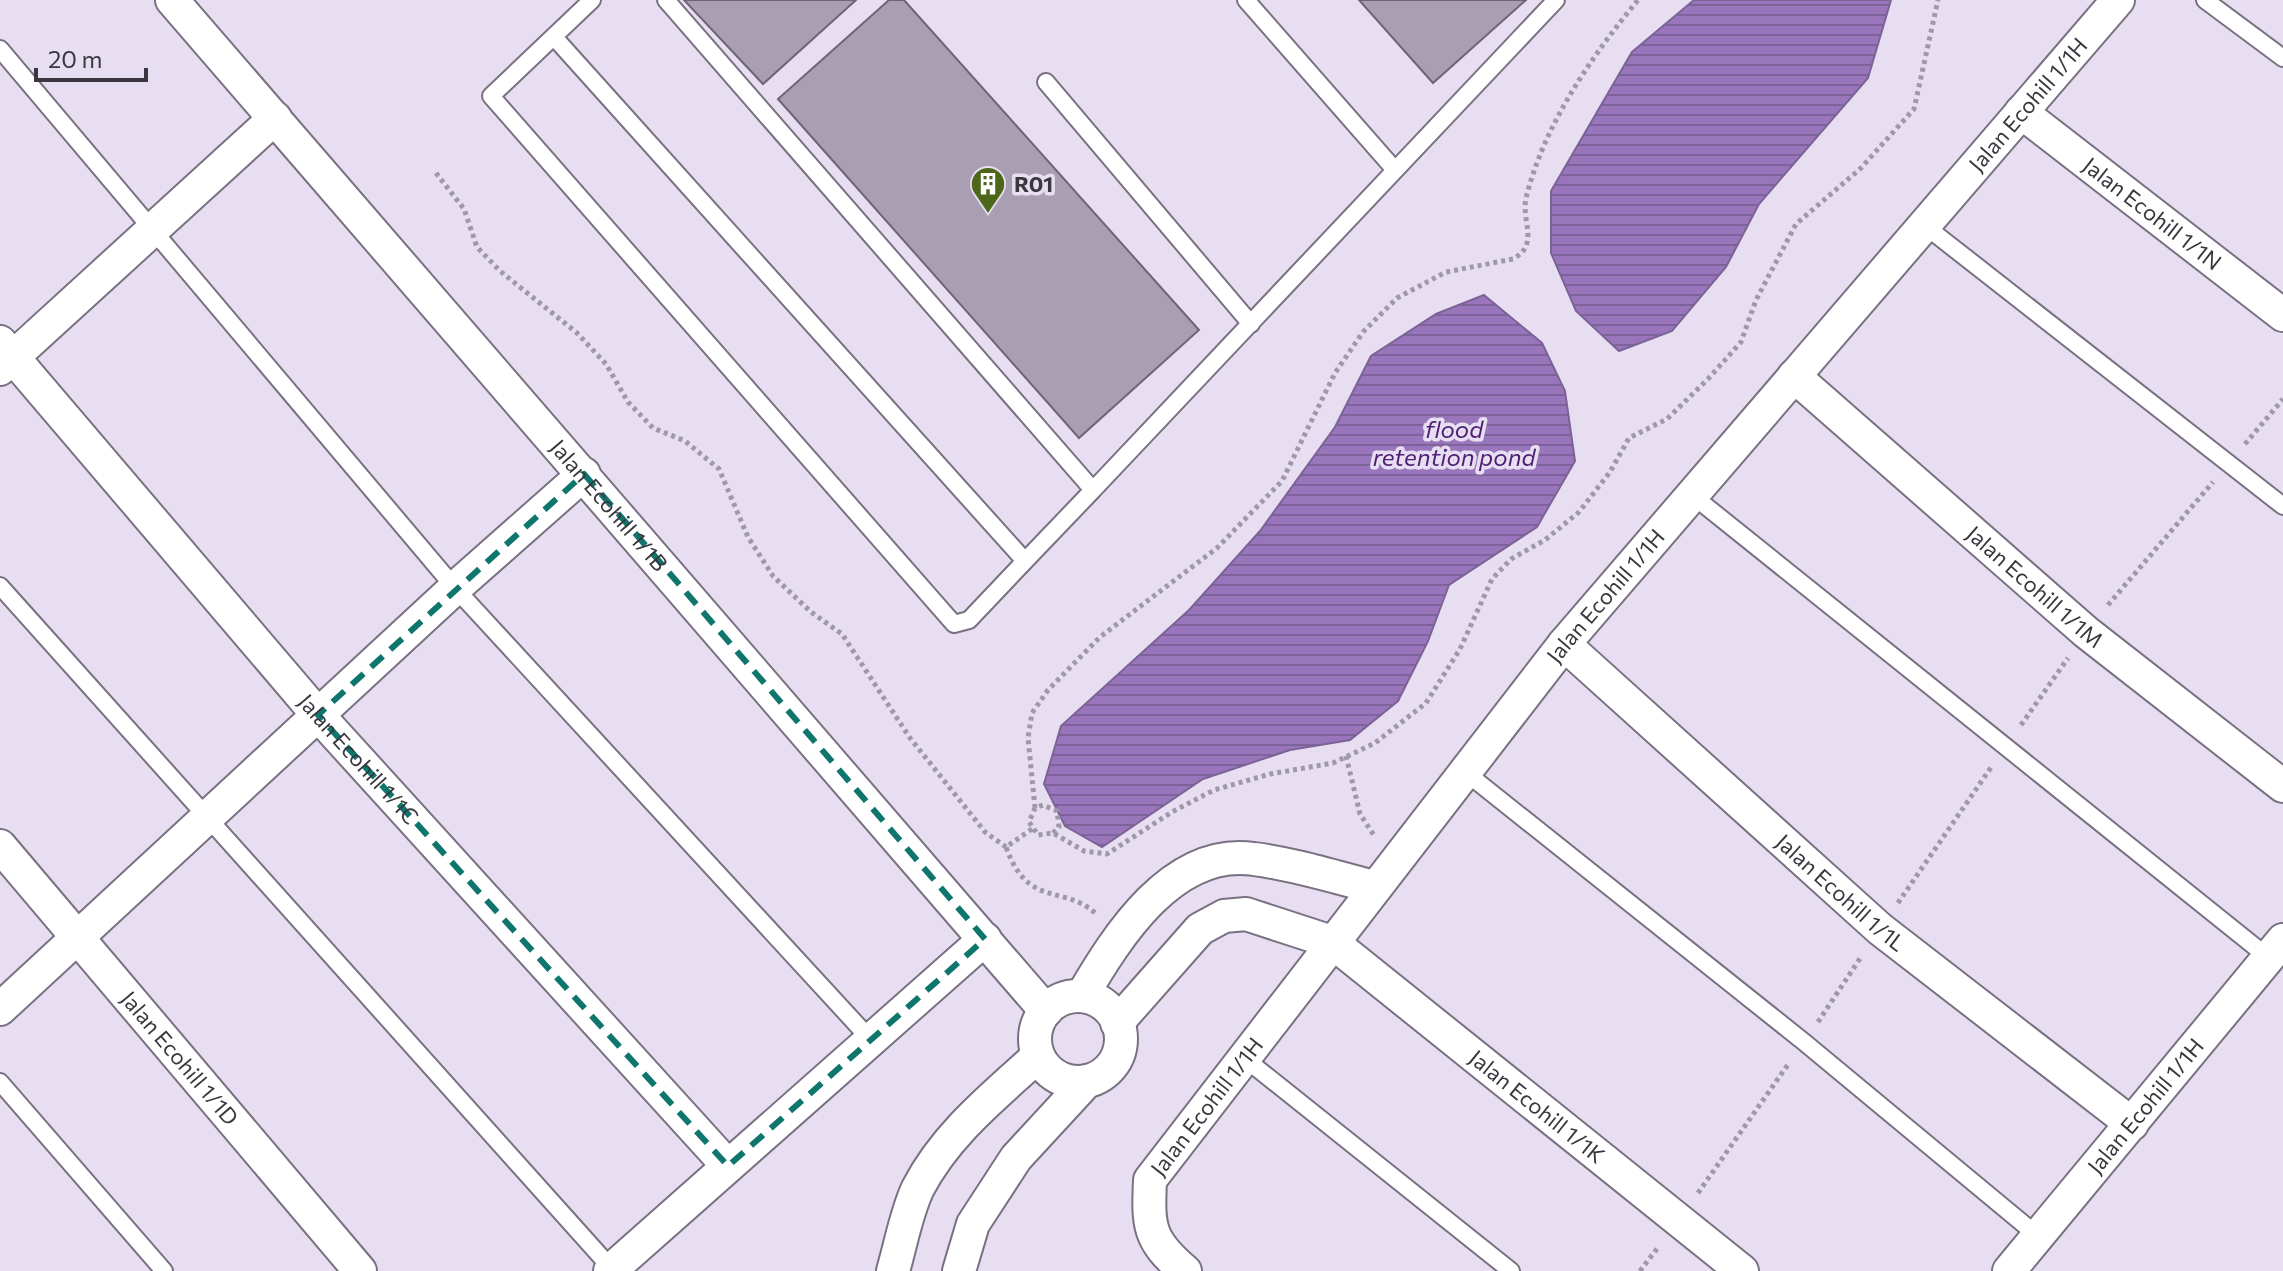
<svg xmlns="http://www.w3.org/2000/svg" width="2283" height="1271" viewBox="0 0 2283 1271" font-family="Commissioner,sans-serif">
  <style>
    .water { fill: url(#water-rules); stroke: #7c6396; stroke-width: 2 }
    .building { fill: #a8a0b2; stroke: #6d6576; stroke-width: 2 }
    .lines { fill: none; stroke-linecap: round; stroke-linejoin: round }
    .lane-casing { stroke: #797182; stroke-width: 20 }
    .street-casing { stroke: #797182; stroke-width: 36 }
    .path { stroke: #9f98a7; stroke-width: 5; stroke-dasharray: 4 4; stroke-linecap: butt }
    .lane { stroke: #fff; stroke-width: 16 }
    .street { stroke: #fff; stroke-width: 32 }
    .marked { fill: none; stroke: #0f766e; stroke-width: 6; stroke-dasharray: 16 10; stroke-linejoin: round }
    .labels { text-anchor: middle; stroke-width: 7; stroke-linejoin: round; paint-order: stroke }
    .street-label { font-size: 22px; fill: #3a373e; stroke: #e7def2 }
    .poi-label { font-size: 22px; font-weight: bold; fill: #3a373e; stroke: #e7def2; text-anchor: start }
    .water-label { font-size: 24px; font-style: italic; fill: #4e1e73; stroke: #e7def2 }
  </style>
  <defs>
    <pattern id="water-rules" width="6" height="5" patternUnits="userSpaceOnUse" patternTransform="scale(2)"><rect width="6" height="5" fill="#9976bc"/><path d="M0 2.5h6" fill="none" stroke="#7e629a"/></pattern>
  </defs>
  <rect width="100%" height="100%" fill="#e7def2"/>
  <path class="water" d="M 1694,0 L 1891,0 L 1868,78 L 1759,204 L 1726,267 L 1672,331 L 1619,351 L 1576,311 L 1551,253 L 1551,191 L 1632,52 Z
    M 1484,295 L 1542,343 L 1565,391 L 1575,461 L 1537,527 L 1449,585 L 1428,641 L 1398,701 L 1350,740 L 1290,750 L 1203,779 L 1102,847 L 1065,826 L 1044,784 L 1061,726 L 1189,610 L 1260,531 L 1335,427 L 1371,356 L 1436,314 Z"/>
  <path class="building" d="M 684,0 L 856,0 L 763,84 Z
    M 889,0 L 904,0 L 1199,330 L 1079,438 L 778,99 Z
    M 1359,0 L 1526,0 L 1433,83 Z"/>
  <g class="lines">
    <defs>
      <path id="lane" d="M 666,0 L 1093,490 L 1556,0
        M 1246,0 L 1395,170
        M 2205,0 L 2283,58
        M 554,37 L 1025,561 L 969,620 L 954,624 L 491,96 L 592,0
        M 0,49 L 455,588 L 871,1040
        M 1046,82 L 1251,324
        M 1924,225 L 2283,506
        M 1692,495 L 2269,958
        M 1025,561 L 1093,490
        M 0,586 L 612,1269
        M 1464,771 L 1804,1042 L 2038,1236
        M 1243,1057 L 1511,1271
        M 0,1082 L 164,1271"/>
      <g id="street">
        <path id="s1" d="M 172,0 L 1046,1011"/>
        <path id="s2" d="M 2021,112 L 2283,315"/>
        <path id="s3" d="M 0,342 L 318,715 L 728,1166"/>
        <path d="M 0,369 L 275,118"/>
        <path id="s4" d="M 1794,376 L 2086,632 L 2283,786"/>
        <path id="s5" d="M 1564,644 L 1880,929 L 2132,1124"/>
        <path id="s6" d="M 0,846 L 360,1271"/>
        <path d="M 1082,996 C 1117,936 1173,847 1254,859 C 1294,864 1335,877 1374,887"/>
        <circle cx="1078" cy="1039" r="43"/>
        <path d="M 0,1009 L 455,588 L 584,474"/>
        <path id="s7" d="M 1117,1023 L 1200,929 L 1224,916 L 1246,914 L 1332,942 L 1742,1271"/>
        <path d="M 610,1271 L 985,939"/>
        <path d="M 893,1271 C 901,1244 906,1213 918,1188 C 946,1134 994,1096 1038,1056"/>
        <path d="M 959,1271 L 973,1224 L 1016,1158 L 1087,1081"/>
        <path id="s8" d="M 1185,1271 C 1148,1240 1148,1226 1150,1180 L 1564,644 L 2118,0"/>
        <path id="s9" d="M 2009,1271 L 2283,940"/>
      </g>
    </defs>
    <use href="#lane" class="lane-casing"/>
    <use href="#street" class="street-casing"/>
    <path class="path" d="M 436,173 L 464,209 L 477,247 L 500,271 L 577,333 L 606,364 L 628,402 L 653,428 L 685,441 L 719,469 L 748,537 L 773,576 L 811,612 L 842,634 L 910,738 L 985,832 L 1006,847
      M 2245,444 L 2283,399
      M 2108,605 L 2213,482
      M 2021,725 L 2068,658
      M 1346,756 L 1360,814 L 1375,837
      M 1035,808 L 1028,738 L 1032,713 L 1048,690 L 1100,637 L 1217,548 L 1282,481 L 1335,373 L 1363,332 L 1397,298 L 1446,272 L 1513,259 C 1540,244 1521,222 1526,198 C 1544,125 1591,57 1638,0
      M 1032,829 L 1006,847 C 1028,909 1063,884 1095,913
      M 1053,833 L 1059,827 L 1057,811 L 1043,805 L 1035,808 L 1029,822 L 1038,835 L 1053,833 L 1084,851 L 1107,854 L 1172,812 L 1214,790 L 1270,774 L 1333,763 L 1375,743 L 1426,703 L 1460,649 L 1492,579 L 1511,559 L 1545,540 L 1579,512 L 1610,472 L 1629,438 L 1667,419 L 1708,379 L 1741,342 L 1756,300 L 1796,224 L 1860,169 L 1914,109 L 1938,0
      M 1898,903 L 1992,766
      M 1818,1022 L 1861,957
      M 1698,1193 L 1789,1063
      M 1640,1271 L 1659,1246"/>
    <use href="#lane" class="lane"/>
    <use href="#street" class="street"/>
  </g>
  <path class="marked" d="M 584,474 L 985,939 L 728,1166 L 318,715 Z"/>
  <defs>
    <symbol id="building-pin" viewBox="-11 -11 22 30"><path d="M0 17L-7.5 6A9.5 9.5 0 1 1 7.5 6Z" fill="#4c6718" stroke="#e7def2"/><path d="M-4-6H4V6H1V3H-1V6H-4ZM-2.5-4.3h1.7v1.8h-1.7ZM.8-4.3h1.7v1.8H.8ZM-2.5-1h1.7V.8h-1.7ZM.8-1h1.7V.8H.8Z" fill="#fff"/></symbol>
  </defs>
  <g fill-rule="evenodd">
    <use href="#building-pin" x="968" y="164" width="40" height="54"/>
  </g>
  <g class="labels">
    <g class="street-label">
      <text dy="8" stroke="none"><textPath href="#s8" startOffset="1492">Jalan Ecohill 1/1H</textPath></text>
      <text dy="8" stroke="none"><textPath href="#s2" startOffset="166">Jalan Ecohill 1/1N</textPath></text>
      <text dy="8" stroke="none"><textPath href="#s1" startOffset="668">Jalan Ecohill 1/1B</textPath></text>
      <text dy="8" stroke="none"><textPath href="#s4" startOffset="320">Jalan Ecohill 1/1M</textPath></text>
      <text dy="8" stroke="none"><textPath href="#s8" startOffset="844">Jalan Ecohill 1/1H</textPath></text>
      <text dy="8" stroke="none"><textPath href="#s3" startOffset="550">Jalan Ecohill 1/1C</textPath></text>
      <text dy="8" stroke="none"><textPath href="#s5" startOffset="372">Jalan Ecohill 1/1L</textPath></text>
      <text dy="8" stroke="none"><textPath href="#s6" startOffset="278">Jalan Ecohill 1/1D</textPath></text>
      <text dy="8" stroke="none"><textPath href="#s8" startOffset="196">Jalan Ecohill 1/1H</textPath></text>
      <text dy="8" stroke="none"><textPath href="#s9" startOffset="214">Jalan Ecohill 1/1H</textPath></text>
      <text dy="8" stroke="none"><textPath href="#s7" startOffset="528">Jalan Ecohill 1/1K</textPath></text>
    </g>
    <g class="poi-label">
      <text x="1014" y="192">R01</text>
    </g>
    <g class="water-label">
      <text x="1454" y="438">flood<tspan x="1454" dy="28">retention pond</tspan></text>
    </g>
  </g>
  <path d="M36 68v12h110v-12" fill="none" stroke="#3a373e" stroke-width="4"/>
  <text x="48" y="68" font-size="24" fill="#3a373e" stroke="#e7def2" stroke-width="6" paint-order="stroke">20 m</text>
</svg>
